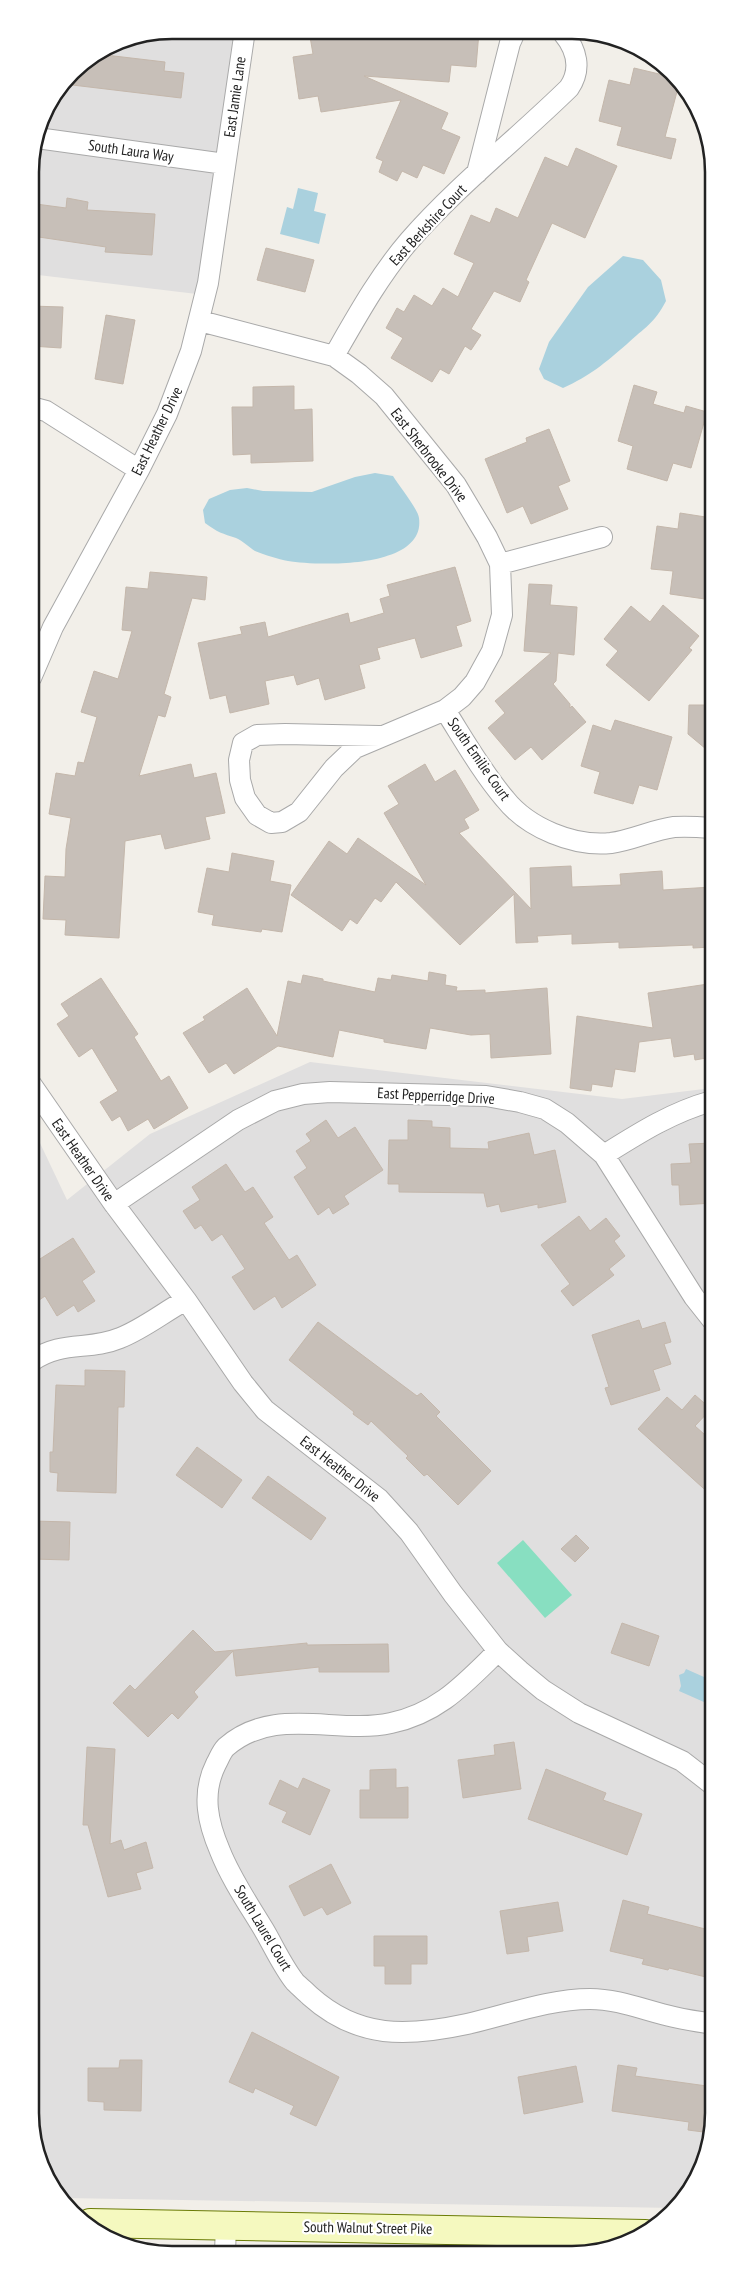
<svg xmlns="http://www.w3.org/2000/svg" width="744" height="2285" viewBox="0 0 744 2285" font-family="'PT Sans Narrow',sans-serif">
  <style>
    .residential { fill: #e0dfdf }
    .pitch { fill: #88dfc1 }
    .water { fill: #aad1de }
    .building { fill: #c7bfb8; stroke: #c4b7ab }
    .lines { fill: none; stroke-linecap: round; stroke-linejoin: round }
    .street-casing { stroke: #a9a9a9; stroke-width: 22 }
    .secondary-casing { stroke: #6b7c06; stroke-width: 30 }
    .street { stroke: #fff; stroke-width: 20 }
    .secondary { stroke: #f5f9bf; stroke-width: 28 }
    .labels { text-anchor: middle; stroke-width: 4.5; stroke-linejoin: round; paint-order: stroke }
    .street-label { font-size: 15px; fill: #222; stroke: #fff }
    .rim { fill: none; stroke: #222; stroke-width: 2.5 }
  </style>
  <rect width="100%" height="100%" fill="#f2efe9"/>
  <path class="residential" d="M 172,30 L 245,30 L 205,295 L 30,274 L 30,162 L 45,109 L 78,65 L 118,41 Z
    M 310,1062 L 622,1099 L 712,1088 L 714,2122 L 703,2167 L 677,2208 L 64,2198 L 33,2140 L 32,1962 L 37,1738 L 32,1737 L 31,1124 L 67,1200 L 150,1134 Z"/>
  <path class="pitch" d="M 523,1540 L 572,1595 L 545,1618 L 497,1563 Z"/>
  <path class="water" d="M 298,188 L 318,193 L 314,211 L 326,214 L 319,244 L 280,234 L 287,207 L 293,209 Z
    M 623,256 L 643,260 L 661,280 L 666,301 C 654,324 645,327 627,344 C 605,363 590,376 563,388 L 544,379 L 539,369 L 549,342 L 588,287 Z
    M 375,473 L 393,476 C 399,486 418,509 419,518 C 426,569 319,566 288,561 C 278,559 265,555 255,551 C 249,547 243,541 236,538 C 223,534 217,532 205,523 L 203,510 L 209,499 L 230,490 L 247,488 L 263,491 L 312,492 L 355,477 Z
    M 686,1669 L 713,1681 L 713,1706 L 679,1691 L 681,1686 L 679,1675 L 684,1673 Z"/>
  <path class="building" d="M 309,31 L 356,31 L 357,38 L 391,34 L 391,31 L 479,32 L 476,67 L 451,65 L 449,82 L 364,76 L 448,113 L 441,129 L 460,137 L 444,174 L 423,165 L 417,178 L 402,171 L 397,181 L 379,172 L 383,161 L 376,158 L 401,100 L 321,112 L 318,96 L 299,99 L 293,57 L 313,54 Z
    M 97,54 L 165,62 L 164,71 L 184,73 L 181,98 L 64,84 L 78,65 Z
    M 634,68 L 676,78 L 679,84 L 665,137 L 676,139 L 671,159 L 617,145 L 622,127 L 599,121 L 609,80 L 630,85 Z
    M 576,148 L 617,166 L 585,238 L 552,223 L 526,280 L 529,282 L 520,302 L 494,291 L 471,329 L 481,335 L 471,350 L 465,346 L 449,374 L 440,369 L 432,382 L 391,358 L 403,338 L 386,328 L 397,308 L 404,312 L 414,295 L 432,306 L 443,288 L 458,297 L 474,263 L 454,254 L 471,215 L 490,223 L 496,208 L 518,218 L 545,157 L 568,167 Z
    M 67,198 L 88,202 L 87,210 L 155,214 L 152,255 L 105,252 L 106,247 L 32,236 L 36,204 L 66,208 Z
    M 266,248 L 314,260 L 305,292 L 257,280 Z
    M 30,306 L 63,307 L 61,348 L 31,346 Z
    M 106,315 L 135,320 L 123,384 L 95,379 Z
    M 634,385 L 657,392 L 653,404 L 684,413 L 686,406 L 707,412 L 691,468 L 673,463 L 667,481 L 627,469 L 633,446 L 618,441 Z
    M 294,386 L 294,410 L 312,409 L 313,461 L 251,463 L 251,454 L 233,455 L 232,407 L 253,407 L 253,387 Z
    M 549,429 L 570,481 L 558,486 L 568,509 L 531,524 L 523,506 L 507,513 L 485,459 L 527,442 L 526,438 Z
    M 680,513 L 712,518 L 712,600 L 670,594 L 673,571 L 651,569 L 657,526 L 678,529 Z
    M 455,567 L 471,621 L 456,626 L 462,646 L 421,658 L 415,638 L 377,648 L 380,659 L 359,665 L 365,688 L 325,700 L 319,678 L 297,685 L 294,675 L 265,681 L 269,704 L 230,713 L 226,695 L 210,699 L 198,643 L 242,634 L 240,627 L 265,622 L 268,637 L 348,613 L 350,623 L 384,613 L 380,599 L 390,596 L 387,585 Z
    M 150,572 L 207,577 L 205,600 L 192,598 L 164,694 L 171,697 L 165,717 L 158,715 L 139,776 L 191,764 L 194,778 L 216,773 L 225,813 L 205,817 L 210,839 L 165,849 L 161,834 L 125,841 L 119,938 L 65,935 L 66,920 L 43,919 L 45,876 L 65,877 L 66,849 L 71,818 L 49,814 L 56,773 L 75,776 L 78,762 L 84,763 L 97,717 L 81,712 L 94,671 L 118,679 L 132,631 L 122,630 L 126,587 L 148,589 Z
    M 529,584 L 552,585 L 550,605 L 577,607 L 574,655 L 558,653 L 556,681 L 553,684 L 570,704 L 570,708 L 572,706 L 586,722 L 542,760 L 531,747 L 515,760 L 488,728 L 505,713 L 495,701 L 551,653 L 524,651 Z
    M 663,605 L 699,636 L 689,648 L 692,650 L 649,701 L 606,665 L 618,651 L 604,639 L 631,606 L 650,622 Z
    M 689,705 L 712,705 L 712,754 L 688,734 Z
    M 615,720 L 672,737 L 657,790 L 639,785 L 633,804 L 594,793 L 600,772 L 581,766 L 593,725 L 611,731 Z
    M 425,764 L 435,782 L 455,770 L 479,810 L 464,819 L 469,828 L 459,833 L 531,909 L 530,868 L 571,866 L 572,887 L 621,885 L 620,874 L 662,871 L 663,890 L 712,887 L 712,947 L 693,948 L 693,945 L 619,948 L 619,942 L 572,944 L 572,934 L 537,936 L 538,942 L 516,943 L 514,894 L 460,945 L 396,882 L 381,902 L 375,898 L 357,924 L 350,919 L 342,931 L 291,895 L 329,841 L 347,854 L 358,838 L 426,885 L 384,813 L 399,804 L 388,786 Z
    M 232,853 L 274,861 L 270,881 L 291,885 L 282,932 L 262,929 L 261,932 L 212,925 L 214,915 L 198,912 L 207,868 L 229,872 Z
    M 429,972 L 446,975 L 445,985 L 457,987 L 456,991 L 485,990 L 485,993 L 547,988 L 551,1054 L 491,1058 L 490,1034 L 471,1035 L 430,1028 L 426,1049 L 384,1042 L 384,1039 L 339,1030 L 333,1057 L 278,1046 L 234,1074 L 226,1063 L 209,1073 L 183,1033 L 205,1020 L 203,1017 L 247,988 L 277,1036 L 288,981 L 301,984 L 303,975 L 323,979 L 323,981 L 375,992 L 378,978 L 391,980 L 392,975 L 428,981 Z
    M 101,978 L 138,1034 L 134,1037 L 161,1081 L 169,1076 L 188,1108 L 154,1129 L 148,1119 L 128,1131 L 120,1116 L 112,1121 L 100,1102 L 118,1091 L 92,1048 L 79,1057 L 57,1024 L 69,1016 L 61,1004 Z
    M 708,984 L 709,992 L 712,991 L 712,1057 L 695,1060 L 694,1054 L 674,1057 L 671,1038 L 639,1042 L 635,1072 L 615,1069 L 612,1087 L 592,1084 L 591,1091 L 570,1088 L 577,1016 L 653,1028 L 648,993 Z
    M 326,1120 L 338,1138 L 355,1127 L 383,1170 L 344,1196 L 349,1204 L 333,1214 L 329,1207 L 318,1215 L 294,1177 L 307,1168 L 296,1151 L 311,1141 L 306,1134 Z
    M 408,1120 L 432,1121 L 432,1127 L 450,1128 L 450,1148 L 489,1149 L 488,1142 L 529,1133 L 534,1155 L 555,1150 L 566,1202 L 538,1208 L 538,1204 L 501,1212 L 499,1204 L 487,1207 L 484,1193 L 399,1192 L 399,1184 L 388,1184 L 389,1140 L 408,1140 Z
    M 713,1143 L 713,1203 L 680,1205 L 679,1185 L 672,1185 L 671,1164 L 691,1163 L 689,1144 Z
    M 226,1164 L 245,1192 L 253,1187 L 273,1217 L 264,1223 L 289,1260 L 297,1255 L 316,1285 L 282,1308 L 275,1296 L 254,1310 L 232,1277 L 245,1269 L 222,1234 L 212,1241 L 201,1225 L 195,1229 L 183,1211 L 200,1200 L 192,1187 Z
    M 579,1216 L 590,1231 L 606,1218 L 620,1236 L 614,1241 L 625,1256 L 609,1269 L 614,1275 L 573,1306 L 561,1291 L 570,1284 L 541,1245 Z
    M 73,1238 L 95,1272 L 82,1281 L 95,1301 L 78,1312 L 74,1305 L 57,1316 L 45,1296 L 32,1305 L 32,1264 Z
    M 639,1320 L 642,1329 L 665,1322 L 671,1342 L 664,1344 L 671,1364 L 653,1370 L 660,1390 L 611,1405 L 605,1388 L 609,1387 L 592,1335 Z
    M 318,1322 L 417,1396 L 421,1393 L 440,1412 L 436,1416 L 491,1471 L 458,1505 L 427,1474 L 424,1476 L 406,1458 L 408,1456 L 371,1421 L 368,1425 L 353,1414 L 354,1412 L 289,1360 Z
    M 85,1370 L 125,1371 L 124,1407 L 118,1407 L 116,1493 L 57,1491 L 58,1473 L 50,1472 L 50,1452 L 53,1452 L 56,1385 L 85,1386 Z
    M 695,1395 L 711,1409 L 695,1426 L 713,1442 L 713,1497 L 638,1429 L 667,1397 L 682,1410 Z
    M 197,1447 L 242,1480 L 222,1508 L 176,1475 Z
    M 268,1476 L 326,1518 L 311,1540 L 252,1498 Z
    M 33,1521 L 70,1522 L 69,1560 L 32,1559 Z
    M 576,1535 L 589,1548 L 575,1562 L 561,1549 Z
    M 622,1623 L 659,1636 L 649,1666 L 611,1653 Z
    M 193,1630 L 215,1652 L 307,1643 L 307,1645 L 388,1644 L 389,1672 L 319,1672 L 319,1667 L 236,1676 L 233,1651 L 194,1692 L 198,1697 L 178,1719 L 172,1713 L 148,1737 L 113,1703 L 130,1685 L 135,1690 Z
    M 514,1742 L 521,1789 L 463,1798 L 458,1760 L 495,1755 L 494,1745 Z
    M 87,1747 L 115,1749 L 110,1844 L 121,1840 L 124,1850 L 146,1842 L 153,1868 L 136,1873 L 141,1889 L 108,1897 L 88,1825 L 83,1825 Z
    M 396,1769 L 396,1788 L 408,1787 L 408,1818 L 360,1818 L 360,1790 L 370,1790 L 370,1770 Z
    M 546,1769 L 606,1793 L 603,1800 L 642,1814 L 627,1855 L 528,1819 Z
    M 303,1778 L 330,1790 L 310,1835 L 282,1822 L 287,1812 L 269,1804 L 280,1780 L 298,1789 Z
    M 331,1864 L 351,1903 L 327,1915 L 322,1907 L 304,1916 L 289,1886 Z
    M 623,1900 L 649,1907 L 647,1914 L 713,1931 L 714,1979 L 669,1968 L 668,1970 L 642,1964 L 644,1959 L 610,1951 Z
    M 558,1902 L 563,1931 L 527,1937 L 529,1951 L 507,1954 L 500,1911 Z
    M 374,1936 L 427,1936 L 427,1964 L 411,1964 L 411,1984 L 385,1984 L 385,1966 L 374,1966 Z
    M 252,2032 L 339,2077 L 316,2126 L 290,2114 L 294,2106 L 255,2088 L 253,2093 L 229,2082 Z
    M 120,2060 L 142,2060 L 141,2111 L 104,2110 L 104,2102 L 88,2101 L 88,2068 L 119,2068 Z
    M 618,2065 L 637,2068 L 635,2076 L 714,2087 L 714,2122 L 711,2133 L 688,2130 L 689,2122 L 612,2111 Z
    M 576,2066 L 583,2102 L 524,2114 L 518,2077 Z"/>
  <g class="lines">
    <defs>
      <path id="street" d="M 37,138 L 225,164
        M 477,173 L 510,43 L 515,32
        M 200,321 L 334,356 L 359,374 L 384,396 L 456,485 L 487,537 L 500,564 L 502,615 L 492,651 L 475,682 L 462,697 L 445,710 L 355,748 L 334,768 L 299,812 L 282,822 L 271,823 L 257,815 L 245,798 L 240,780 L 239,760 L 243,743 L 257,735 L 285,734 L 379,736
        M 334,356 C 357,316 379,276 409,241 C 458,185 517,139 569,88 C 582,69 577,50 563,33
        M 31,407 L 46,411 L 139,470
        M 500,564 L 602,537
        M 31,678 L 53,627 L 139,470 L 167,414 L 191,351 L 208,283 L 245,30
        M 445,710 C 464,740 482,772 505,799 C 528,828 574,847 611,843 C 633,840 652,830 674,827 C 686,826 700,827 712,828
        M 31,1084 L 114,1204 L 186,1300 L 243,1383 L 265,1410 L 379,1499 L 409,1532 L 453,1594 L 498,1651 L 520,1671 L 543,1690 L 579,1713 L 682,1761 L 713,1785
        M 604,1155 C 639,1133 672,1112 712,1101
        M 114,1204 L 238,1120 L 275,1101 L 303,1094 L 330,1092 L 486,1096 L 520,1102 L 545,1109 L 567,1123 L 604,1155 L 694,1297 L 713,1321
        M 32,1361 C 62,1340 89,1351 120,1338 C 143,1329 164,1312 186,1300
        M 498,1651 C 465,1683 439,1713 391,1723 C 336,1735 274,1705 226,1747 C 221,1752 219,1759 216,1764 C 201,1794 208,1823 220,1851 C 231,1879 249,1905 264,1930 C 274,1947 283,1967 295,1982 C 300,1987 306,1992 310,1996 C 358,2039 407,2037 467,2024 C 507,2015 549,1999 590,1999 C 619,1999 646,2011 674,2017 C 687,2020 700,2022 714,2024
        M 225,2252 L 226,2226"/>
      <path id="secondary" d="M 90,2223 L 645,2234"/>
    </defs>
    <use href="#street" class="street-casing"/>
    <use href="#secondary" class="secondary-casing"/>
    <use href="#street" class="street"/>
    <use href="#secondary" class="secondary"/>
  </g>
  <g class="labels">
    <g class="street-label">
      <text transform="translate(235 97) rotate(-82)" y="5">East Jamie Lane</text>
      <text transform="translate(131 151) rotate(8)" y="5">South Laura Way</text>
      <text transform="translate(428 225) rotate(-47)" y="5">East Berkshire Court</text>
      <text transform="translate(157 431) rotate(-64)" y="5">East Heather Drive</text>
      <text transform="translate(429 455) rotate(52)" y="5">East Sherbrooke Drive</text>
      <text transform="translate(479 759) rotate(55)" y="5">South Emilie Court</text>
      <text transform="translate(436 1096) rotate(3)" y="5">East Pepperridge Drive</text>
      <text transform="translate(83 1160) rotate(55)" y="5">East Heather Drive</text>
      <text transform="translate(340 1469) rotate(38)" y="5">East Heather Drive</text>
      <text transform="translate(263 1928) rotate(59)" y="5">South Laurel Court</text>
      <text transform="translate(368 2228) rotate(1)" y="5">South Walnut Street Pike</text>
    </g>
  </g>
  <path d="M0 0H744V2285H0ZM172 39H572A133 133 0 0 1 705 172V2113A133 133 0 0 1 572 2246H172A133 133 0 0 1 39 2113V172A133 133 0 0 1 172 39Z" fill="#fff" fill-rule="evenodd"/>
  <path class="rim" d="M172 39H572A133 133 0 0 1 705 172V2113A133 133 0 0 1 572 2246H172A133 133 0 0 1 39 2113V172A133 133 0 0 1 172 39Z"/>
</svg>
